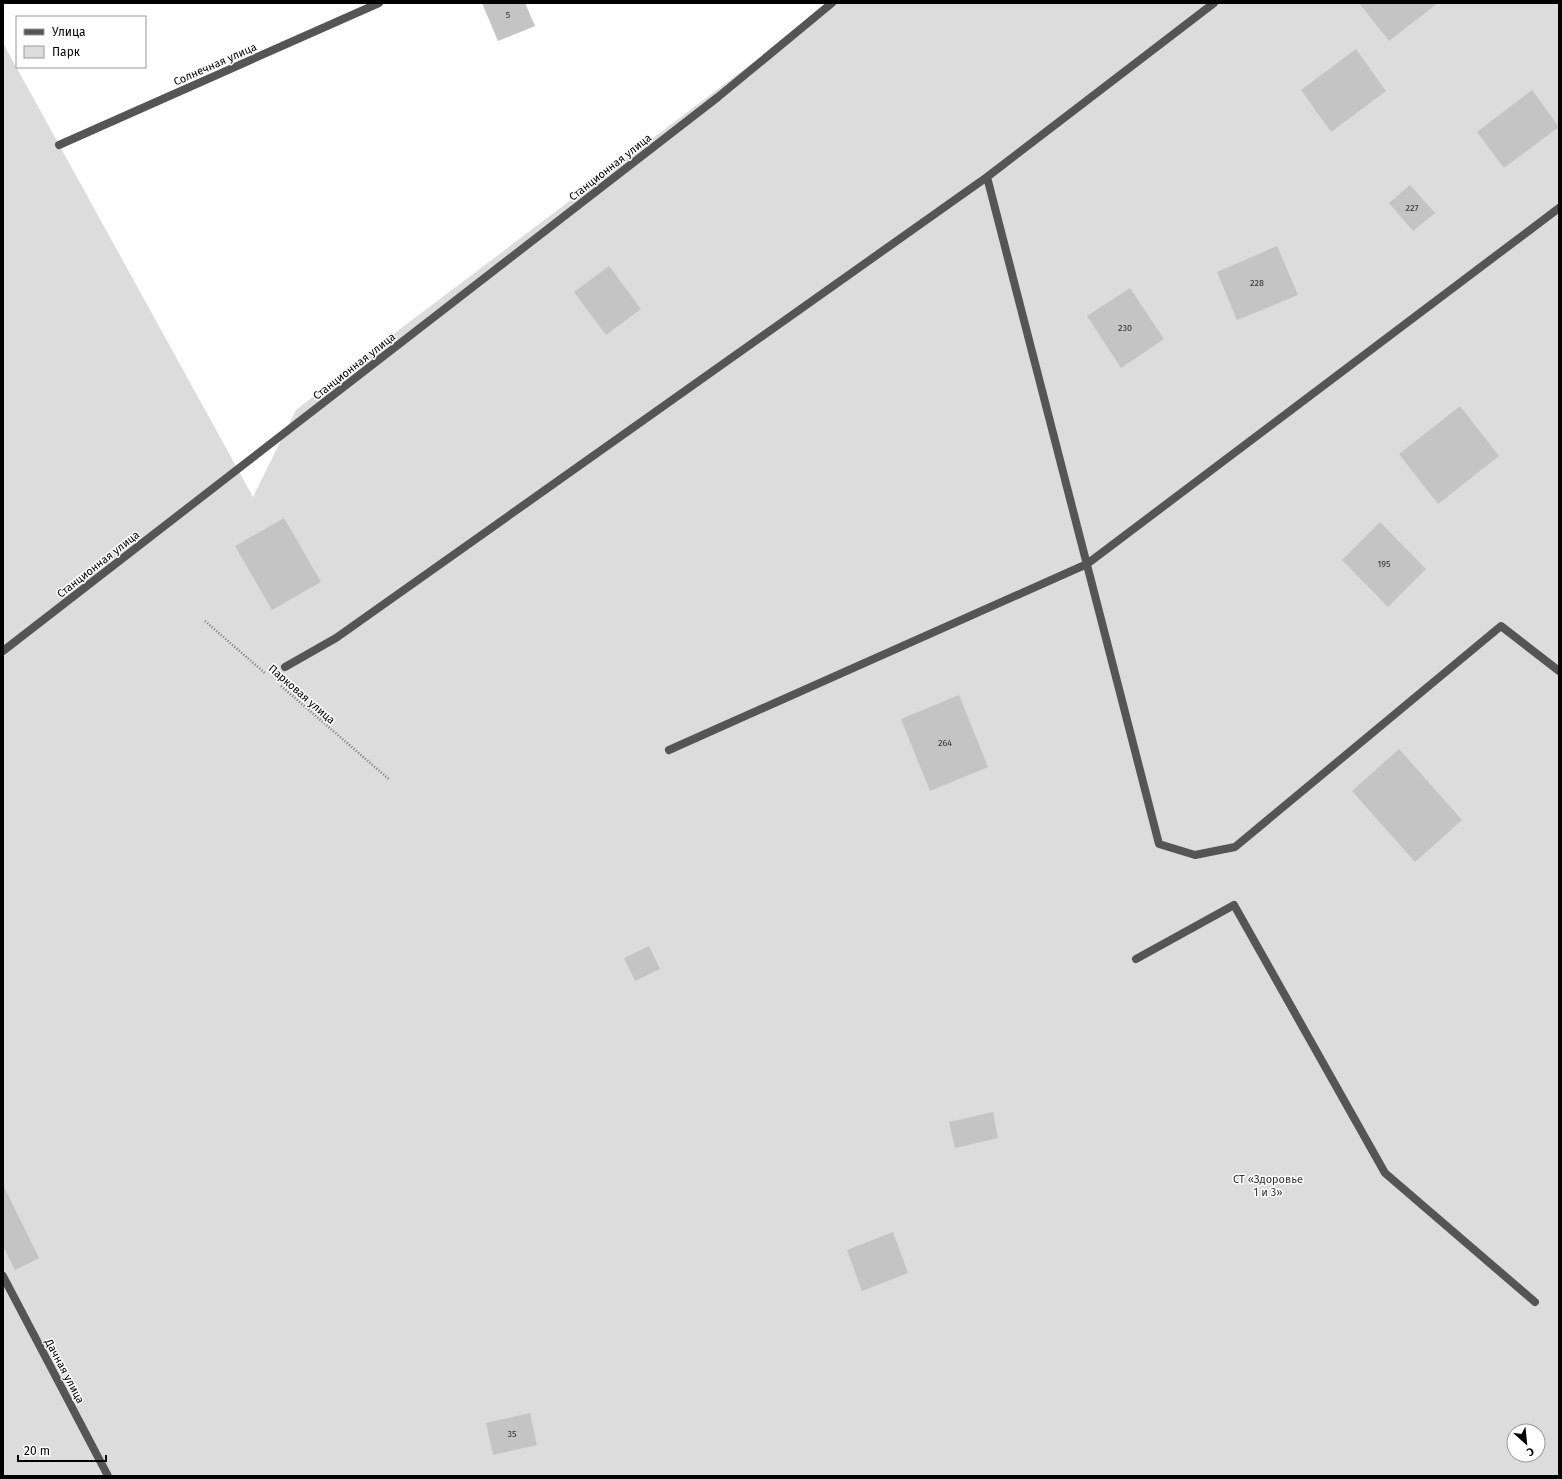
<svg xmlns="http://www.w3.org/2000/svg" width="1562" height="1479" viewBox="0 0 1562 1479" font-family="'Fira Sans',sans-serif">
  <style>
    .green { fill: #dcdcdc; fill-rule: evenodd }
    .building { fill: #c4c4c4 }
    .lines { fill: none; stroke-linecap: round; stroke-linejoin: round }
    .path { stroke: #777; stroke-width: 2.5; stroke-dasharray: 1 2; stroke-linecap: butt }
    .lane { stroke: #555; stroke-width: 8 }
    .street { stroke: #555; stroke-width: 8 }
    .labels { text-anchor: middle; stroke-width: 3; stroke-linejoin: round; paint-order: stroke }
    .number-label { font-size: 9px; fill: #313131 }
    .street-label { font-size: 11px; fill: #000; stroke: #fff }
    .park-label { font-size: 11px; fill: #333; stroke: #fff }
  </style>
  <rect width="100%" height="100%" fill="#fff"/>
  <path class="green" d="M 832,3 L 1559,3 L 1559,1476 L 3,1476 L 3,43 L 253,497 L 296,410 L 383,342 ZM 1514,1431 L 1538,1431 L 1538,1455 L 1514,1455 Z"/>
  <path class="building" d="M 482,3 L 525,3 L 535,26 L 498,41 Z
    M 1359,3 L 1438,3 L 1389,41 Z
    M 1356,49 L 1386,91 L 1331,132 L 1301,90 Z
    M 1532,90 L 1559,127 L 1504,168 L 1477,132 Z
    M 1410,185 L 1435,213 L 1413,231 L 1389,203 Z
    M 1277,246 L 1298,295 L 1237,320 L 1217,272 Z
    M 609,266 L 641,309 L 606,335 L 574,292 Z
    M 1130,288 L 1164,339 L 1121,368 L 1087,316 Z
    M 1460,406 L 1499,456 L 1438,504 L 1399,454 Z
    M 284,518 L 321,582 L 272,610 L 235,546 Z
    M 1380,522 L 1426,569 L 1388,607 L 1342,560 Z
    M 959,695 L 988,767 L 930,791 L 901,719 Z
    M 1399,749 L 1462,820 L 1415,862 L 1352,791 Z
    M 649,946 L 660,969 L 635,981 L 624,958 Z
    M 993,1112 L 998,1138 L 955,1148 L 949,1122 Z
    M 3,1185 L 39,1258 L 15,1270 L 3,1246 Z
    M 893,1232 L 908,1273 L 862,1291 L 847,1250 Z
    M 530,1413 L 537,1445 L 493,1455 L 486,1423 Z"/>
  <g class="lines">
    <path class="path" d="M 205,621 L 266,674
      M 281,686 L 390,780"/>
    <path class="lane" d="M 59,145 L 379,3
      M 1136,959 L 1234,905 L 1385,1173 L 1535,1302
      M 3,1276 L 108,1476"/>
    <path class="street" d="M 987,177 L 1159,844 L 1195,855 L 1235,847 L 1501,626 L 1559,671
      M 3,651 L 718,97 L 832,3
      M 285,667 L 336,638 L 987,177 L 1214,3
      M 669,750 L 1087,564 L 1559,208"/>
  </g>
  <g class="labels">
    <g class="number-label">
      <text x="508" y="18">5</text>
      <text x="1412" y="211">227</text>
      <text x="1257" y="286">228</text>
      <text x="1125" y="331">230</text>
      <text x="1384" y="567">195</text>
      <text x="945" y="746">264</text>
      <text x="512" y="1437">35</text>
    </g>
    <g class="street-label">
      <text transform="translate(215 64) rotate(-24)" y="4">Солнечная улица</text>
      <text transform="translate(610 167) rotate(-38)" y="4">Станционная улица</text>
      <text transform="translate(354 366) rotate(-38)" y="4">Станционная улица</text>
      <text transform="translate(98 564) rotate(-38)" y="4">Станционная улица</text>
      <text transform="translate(302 694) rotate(41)" y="4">Парковая улица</text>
      <text transform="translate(65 1371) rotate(62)" y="4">Дачная улица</text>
    </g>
    <g class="park-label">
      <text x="1268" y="1183">СТ «Здоровье<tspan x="1268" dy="13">1 и 3»</tspan></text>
    </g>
  </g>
  <rect width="1562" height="1479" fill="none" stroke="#000000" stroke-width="8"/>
  <rect x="16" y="16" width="130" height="52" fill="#ffffff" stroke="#999999"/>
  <rect x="24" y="29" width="20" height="6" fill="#555555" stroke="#999999"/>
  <text x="52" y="36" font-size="12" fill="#000000">Улица</text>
  <rect x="24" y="46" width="20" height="12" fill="#dcdcdc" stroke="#999999"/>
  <text x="52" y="56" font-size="12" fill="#000000">Парк</text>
  <g transform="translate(1526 1443) rotate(153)"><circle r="19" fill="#ffffff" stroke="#999999"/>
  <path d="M0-3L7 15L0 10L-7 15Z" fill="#000000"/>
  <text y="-6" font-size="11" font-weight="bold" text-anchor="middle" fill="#000000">С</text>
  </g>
  <path d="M18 1455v6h88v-6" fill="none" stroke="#000000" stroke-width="2"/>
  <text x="24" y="1455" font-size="12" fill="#000000" stroke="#ffffff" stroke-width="3" paint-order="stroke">20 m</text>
</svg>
